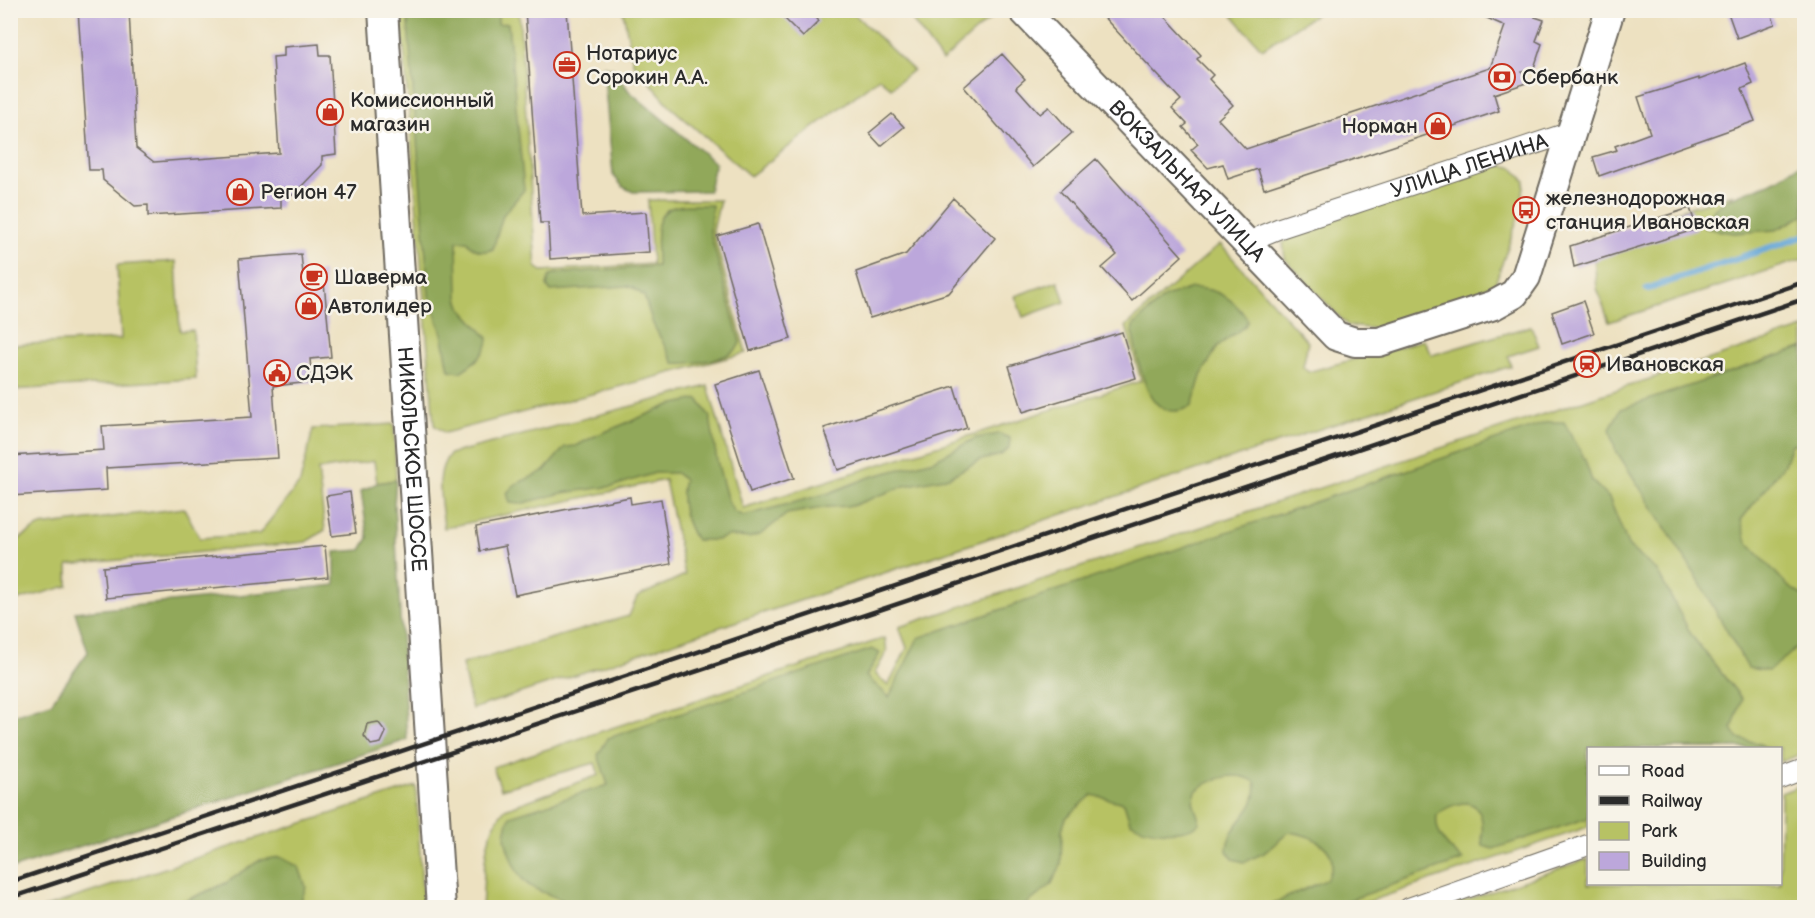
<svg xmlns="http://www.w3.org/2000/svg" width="1815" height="918" viewBox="0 0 1815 918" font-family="'Balsamiq Sans',sans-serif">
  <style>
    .green { fill: #b7c264; stroke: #717648; stroke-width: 1.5 }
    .forest { fill: #91a85a; stroke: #5e6a42; stroke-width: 1.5 }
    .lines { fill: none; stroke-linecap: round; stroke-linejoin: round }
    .stream { stroke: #62a5d7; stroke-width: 7 }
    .building { fill: #bca7db }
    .street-casing { stroke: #6f6b60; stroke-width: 22 }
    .secondary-casing { stroke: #6f6b60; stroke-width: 32 }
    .street { stroke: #fff; stroke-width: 20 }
    .secondary { stroke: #fff; stroke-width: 28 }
    .rail { stroke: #2b2b2b; stroke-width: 4.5 }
    .labels { text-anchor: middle; stroke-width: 5; stroke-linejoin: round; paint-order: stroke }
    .poi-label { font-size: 21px; fill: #2b2b2b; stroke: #f7f3e8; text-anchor: start }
    .street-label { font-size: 21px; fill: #2b2b2b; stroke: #f7f3e8 }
  </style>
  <rect width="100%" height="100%" fill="#f7f3e8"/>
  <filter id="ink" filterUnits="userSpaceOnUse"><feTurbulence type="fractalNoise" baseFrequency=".0167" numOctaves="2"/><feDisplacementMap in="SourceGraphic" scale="12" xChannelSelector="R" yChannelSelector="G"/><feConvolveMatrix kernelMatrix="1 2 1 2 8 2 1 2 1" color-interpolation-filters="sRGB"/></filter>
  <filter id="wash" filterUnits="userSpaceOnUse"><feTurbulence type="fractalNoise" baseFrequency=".008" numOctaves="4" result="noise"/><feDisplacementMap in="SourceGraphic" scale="24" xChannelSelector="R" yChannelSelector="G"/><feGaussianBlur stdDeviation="1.35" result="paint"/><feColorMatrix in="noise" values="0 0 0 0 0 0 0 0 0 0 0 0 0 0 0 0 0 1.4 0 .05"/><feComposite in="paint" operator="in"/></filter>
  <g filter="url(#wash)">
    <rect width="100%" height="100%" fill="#ede1c1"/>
    <path class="green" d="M 401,11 L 519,11 L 536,267 L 542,271 L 652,264 L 648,200 L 720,200 L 713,231 L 746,353 L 445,433 L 434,425 Z
      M 623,11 L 851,11 L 913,70 L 891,88 L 879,78 L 750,176 L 672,108 L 633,63 Z
      M 915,11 L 915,10 L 999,11 L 942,61 L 909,16 Z
      M 1238,11 L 1314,10 L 1316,14 L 1262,49 L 1232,15 Z
      M 1492,165 L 1512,167 L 1525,181 L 1519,215 L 1495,284 L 1378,329 L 1348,326 L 1285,259 L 1283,243 L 1292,234 Z
      M 1734,194 L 1707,216 L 1776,230 L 1804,215 L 1804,259 L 1609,322 L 1597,288 L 1592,237 L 1605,252 L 1635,242 L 1637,223 Z
      M 1220,244 L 1308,342 L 1303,367 L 1308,372 L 1424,340 L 1432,355 L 1531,326 L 1539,346 L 1508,356 L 1511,366 L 472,709 L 462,664 L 629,616 L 637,597 L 685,575 L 665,480 L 444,528 C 442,503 433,474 450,454 L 708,386 L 743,508 L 1141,381 L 1126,326 Z
      M 176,261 L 180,331 L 193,330 L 196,379 L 11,390 L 11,345 L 121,339 L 117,265 Z
      M 1058,281 L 1065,302 L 1023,317 L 1015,296 Z
      M 1804,328 L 1804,753 L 1781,762 L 1780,748 L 1588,748 L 1588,827 L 1353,907 L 482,908 C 485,873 481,836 505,809 L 599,775 L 595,763 L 501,789 L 493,767 L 885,638 L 887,651 L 875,673 L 888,686 L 907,648 L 899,627 Z
      M 394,424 L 396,480 L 377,483 L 374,461 L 318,470 L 325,530 L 306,542 L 68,565 L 68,586 L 11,602 L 11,544 L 40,526 L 184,508 L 200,538 L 259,534 L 300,483 L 313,429 Z
      M 1804,784 L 1804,907 L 1446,907 L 1588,859 L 1588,884 L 1780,884 L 1781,793 Z
      M 416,786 L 423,907 L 296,907 L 299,906 L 260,860 L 226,883 L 171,907 L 43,908 Z"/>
    <path class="forest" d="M 407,11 L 498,11 L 498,24 L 508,23 L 524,190 L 503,215 L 493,249 C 482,254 474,251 467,241 L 457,241 L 458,298 L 462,309 L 488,338 C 488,354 472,364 460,372 L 449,370 L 442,333 L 429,296 Z
      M 603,66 L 614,69 L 629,91 L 715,163 L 709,191 L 633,192 L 623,187 L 613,175 Z
      M 1804,163 L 1804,215 L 1776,230 L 1734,233 L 1704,228 C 1711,199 1743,194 1767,184 C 1780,179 1791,169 1804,163 Z
      M 712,205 L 710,232 L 740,342 C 736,361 690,364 674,363 L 653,324 L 644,296 L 633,288 L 628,286 L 550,291 L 547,286 L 549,277 L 554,274 L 657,266 C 658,248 650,213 674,207 C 685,203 700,206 712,205 Z
      M 1192,288 C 1218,288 1234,299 1248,320 L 1245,326 L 1218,346 L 1201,376 L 1192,406 C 1145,430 1140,362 1132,332 L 1133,326 L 1165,297 Z
      M 1804,347 L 1804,445 L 1791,444 L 1784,465 L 1741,520 L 1747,542 L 1788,586 L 1804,597 C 1805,641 1805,644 1768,671 L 1748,668 L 1693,571 L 1615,449 L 1610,428 L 1621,409 Z
      M 698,399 L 710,417 L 717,461 L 728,502 L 734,512 L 744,516 L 829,493 L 870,477 L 934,460 L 976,438 L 999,434 L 1010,438 L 1009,448 L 1001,455 L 978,461 L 949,477 L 904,486 L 852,506 L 828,507 L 787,514 L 761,534 L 749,538 L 728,536 L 717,540 L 696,540 C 685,523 678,499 684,480 L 676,473 L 655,473 L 614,486 L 562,493 L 520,504 L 510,503 L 507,493 L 514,485 L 544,471 L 565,447 L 576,446 L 595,436 L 670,405 Z
      M 1548,422 L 1564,422 L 1585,460 L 1592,481 L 1609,498 L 1629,547 L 1657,571 L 1692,636 L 1742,699 L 1732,729 L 1738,738 L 1760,744 L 1767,748 L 1588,748 L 1588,818 L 1493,849 L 1483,846 C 1481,837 1484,827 1481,817 C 1475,794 1450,804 1437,815 C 1434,835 1449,848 1463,860 L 1330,907 L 1265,907 L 1326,880 C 1345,852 1315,835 1289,832 L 1264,853 L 1244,862 L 1233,859 L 1227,851 C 1227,822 1261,812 1255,782 C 1237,770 1212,778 1196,791 L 1193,802 L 1200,823 C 1185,836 1146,833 1130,822 L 1124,803 L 1092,795 L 1066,818 L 1062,830 L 1061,865 L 1051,885 L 1023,907 L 575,907 C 543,887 524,897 510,855 C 503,837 504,834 510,816 L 608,785 L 598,755 L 608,738 L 872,649 L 880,653 L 866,676 L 889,697 L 918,638 Z
      M 396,480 L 394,504 L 407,740 L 11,869 L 10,716 L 51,703 L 88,652 L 75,612 L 335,585 L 335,552 L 361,550 L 368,538 L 361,491 L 377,483 Z
      M 1804,509 L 1804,553 L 1799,526 Z
      M 280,857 L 299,867 L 306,887 L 299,906 L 171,907 L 226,883 L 260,860 Z"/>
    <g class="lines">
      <path class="stream" d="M 1647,289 L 1804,236"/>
    </g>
    <g id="blocks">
      <path class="building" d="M 78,10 L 129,10 L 136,148 L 154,162 L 279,153 L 273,57 L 284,56 L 284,47 L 319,44 L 320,55 L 330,55 L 336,154 L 322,156 L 322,165 L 293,195 L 281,196 L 281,208 L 148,216 L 148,205 L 135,206 L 103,180 L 102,170 L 89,170 Z
        M 525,10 L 567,10 L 582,216 L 646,212 L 649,252 L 550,259 L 548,223 L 540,223 Z
        M 776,10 L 809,10 L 819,21 L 803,37 Z
        M 1097,10 L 1159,10 L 1201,55 L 1197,59 L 1213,75 L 1209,79 L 1233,105 L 1218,119 L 1246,149 L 1490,68 L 1505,26 L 1469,10 L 1538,10 L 1535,17 L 1544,20 L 1536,41 L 1542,44 L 1534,68 L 1522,72 L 1526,83 L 1494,94 L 1499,111 L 1264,189 L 1258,169 L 1228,179 L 1223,164 L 1208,168 L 1191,150 L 1198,144 L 1183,127 L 1187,124 L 1172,108 L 1181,100 Z
        M 1727,10 L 1770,10 L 1775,24 L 1737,38 Z
        M 1002,54 L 1025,79 L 1016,87 L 1040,114 L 1049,107 L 1072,133 L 1033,167 L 964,87 Z
        M 1745,63 L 1753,84 L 1742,89 L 1755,121 L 1599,176 L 1593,157 L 1617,150 L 1615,146 L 1650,133 L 1638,97 L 1699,78 L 1699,80 Z
        M 892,114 L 904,127 L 881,146 L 869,133 Z
        M 1096,159 L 1182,256 L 1132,301 L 1102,268 L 1117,255 L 1060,191 Z
        M 953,198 L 995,238 L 949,293 L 870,318 L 856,272 L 906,254 Z
        M 1690,208 L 1697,229 L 1574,267 L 1570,246 Z
        M 758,224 L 791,339 L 750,351 L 717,236 Z
        M 301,254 L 303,274 L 323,272 L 331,357 L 310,359 L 312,382 L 273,386 L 278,458 L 106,468 L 107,490 L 10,496 L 10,456 L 104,450 L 102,426 L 252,417 L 239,259 Z
        M 1583,301 L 1594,333 L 1562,344 L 1552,312 Z
        M 1122,332 L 1136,378 L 1023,412 L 1009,366 Z
        M 759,370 L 794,478 L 750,492 L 715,384 Z
        M 954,386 L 967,428 L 838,470 L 824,428 Z
        M 350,492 L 356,533 L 332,536 L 326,496 Z
        M 630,497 L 631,504 L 661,499 L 671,564 L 515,595 L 505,546 L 480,551 L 476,527 Z
        M 325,546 L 328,577 L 106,598 L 103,567 Z
        M 378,722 L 386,732 L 381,743 L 371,745 L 364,736 L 367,724 Z"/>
    </g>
  </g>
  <g filter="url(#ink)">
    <use href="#blocks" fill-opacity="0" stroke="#6f6b60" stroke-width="1.5"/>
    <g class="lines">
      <defs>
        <g id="street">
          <path id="s1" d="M 1250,245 L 1263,235 L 1280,228 L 1571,132"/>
          <path d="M 1780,778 L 1804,769"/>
          <path d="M 1409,908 L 1588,845"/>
        </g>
        <g id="secondary">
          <path id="s2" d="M 383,10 L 441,908"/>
          <path id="s3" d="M 1023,10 L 1336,336 L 1355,342 L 1379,342 L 1494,305 L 1514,294 L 1526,277 L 1610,10"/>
        </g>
      </defs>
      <use href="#street" class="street-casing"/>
      <use href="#secondary" class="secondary-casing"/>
      <use href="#street" class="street"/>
      <use href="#secondary" class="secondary"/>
      <path class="rail" d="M 10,882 L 1804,282
        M 10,898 L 719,664 L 1804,299"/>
    </g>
  </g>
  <defs>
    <symbol id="office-ring" viewBox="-11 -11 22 22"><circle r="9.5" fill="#f7f3e8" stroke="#c8321e" stroke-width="1.5"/><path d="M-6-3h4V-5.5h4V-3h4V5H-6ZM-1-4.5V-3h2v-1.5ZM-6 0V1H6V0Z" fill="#c8321e"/></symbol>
    <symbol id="bank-ring" viewBox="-11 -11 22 22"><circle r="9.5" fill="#f7f3e8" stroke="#c8321e" stroke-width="1.5"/><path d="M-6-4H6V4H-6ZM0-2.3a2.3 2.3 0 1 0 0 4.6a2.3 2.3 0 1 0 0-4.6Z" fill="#c8321e"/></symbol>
    <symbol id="shop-ring" viewBox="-11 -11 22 22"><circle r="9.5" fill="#f7f3e8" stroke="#c8321e" stroke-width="1.5"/><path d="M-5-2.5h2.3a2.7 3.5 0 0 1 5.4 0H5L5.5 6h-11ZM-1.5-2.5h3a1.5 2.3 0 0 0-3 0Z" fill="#c8321e"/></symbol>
    <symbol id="bus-ring" viewBox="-11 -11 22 22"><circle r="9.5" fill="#f7f3e8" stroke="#c8321e" stroke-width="1.5"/><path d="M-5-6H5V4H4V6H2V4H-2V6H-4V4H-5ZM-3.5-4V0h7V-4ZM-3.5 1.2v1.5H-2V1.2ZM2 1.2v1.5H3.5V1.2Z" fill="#c8321e"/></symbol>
    <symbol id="cafe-ring" viewBox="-11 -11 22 22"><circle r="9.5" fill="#f7f3e8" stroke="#c8321e" stroke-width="1.5"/><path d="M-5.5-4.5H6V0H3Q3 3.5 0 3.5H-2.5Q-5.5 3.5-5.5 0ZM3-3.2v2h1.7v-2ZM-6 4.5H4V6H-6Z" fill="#c8321e"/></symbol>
    <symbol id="station-ring" viewBox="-11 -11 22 22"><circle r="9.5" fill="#f7f3e8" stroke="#c8321e" stroke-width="1.5"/><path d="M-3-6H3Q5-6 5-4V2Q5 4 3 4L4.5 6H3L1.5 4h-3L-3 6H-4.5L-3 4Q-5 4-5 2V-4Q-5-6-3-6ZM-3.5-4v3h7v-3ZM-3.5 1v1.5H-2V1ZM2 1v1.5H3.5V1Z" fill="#c8321e"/></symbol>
    <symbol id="civic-ring" viewBox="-11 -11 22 22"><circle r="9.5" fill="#f7f3e8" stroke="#c8321e" stroke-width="1.5"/><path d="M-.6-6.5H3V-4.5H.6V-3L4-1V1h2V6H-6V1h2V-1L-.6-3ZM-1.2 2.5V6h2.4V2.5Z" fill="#c8321e"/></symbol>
  </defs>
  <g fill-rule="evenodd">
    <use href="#office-ring" x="552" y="50" width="30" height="30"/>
    <use href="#bank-ring" x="1487" y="62" width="30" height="30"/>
    <use href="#shop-ring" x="315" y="97" width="30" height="30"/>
    <use href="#shop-ring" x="1423" y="111" width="30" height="30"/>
    <use href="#shop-ring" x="225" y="177" width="30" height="30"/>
    <use href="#bus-ring" x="1511" y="195" width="30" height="30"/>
    <use href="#cafe-ring" x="299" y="262" width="30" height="30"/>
    <use href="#shop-ring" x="294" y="291" width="30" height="30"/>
    <use href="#station-ring" x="1572" y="349" width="30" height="30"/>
    <use href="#civic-ring" x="262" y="358" width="30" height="30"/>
  </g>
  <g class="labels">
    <g class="poi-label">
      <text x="586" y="60">Нотариус<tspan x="586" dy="24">Сорокин А.А.</tspan></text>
      <text x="1522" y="84">Сбербанк</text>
      <text x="350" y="107">Комиссионный<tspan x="350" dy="24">магазин</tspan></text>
      <text x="1418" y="133" text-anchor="end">Норман</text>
      <text x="260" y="199">Регион 47</text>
      <text x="1546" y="205">железнодорожная<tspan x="1546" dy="24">станция Ивановская</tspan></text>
      <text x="334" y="284">Шаверма</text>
      <text x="328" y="313">Автолидер</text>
      <text x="1606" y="371">Ивановская</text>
      <text x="296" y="380">СДЭК</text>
    </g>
    <g class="street-label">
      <text dy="7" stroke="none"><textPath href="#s1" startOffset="234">УЛИЦА ЛЕНИНА</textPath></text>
      <text dy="7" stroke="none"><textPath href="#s3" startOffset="237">ВОКЗАЛЬНАЯ УЛИЦА</textPath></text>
      <text dy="7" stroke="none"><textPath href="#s2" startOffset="450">НИКОЛЬСКОЕ ШОССЕ</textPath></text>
    </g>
  </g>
  <rect width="1815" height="918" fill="none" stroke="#f7f3e8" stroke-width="36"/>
  <rect x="1587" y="747" width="195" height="138" fill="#f7f3e8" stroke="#a5a39c" stroke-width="1.5"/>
  <rect x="1599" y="766" width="30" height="9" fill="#ffffff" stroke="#a5a39c" stroke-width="1.5"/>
  <text x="1641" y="777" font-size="18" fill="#2b2b2b">Road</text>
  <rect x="1599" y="796" width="30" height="9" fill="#2b2b2b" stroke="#a5a39c" stroke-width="1.5"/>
  <text x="1641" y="807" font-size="18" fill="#2b2b2b">Railway</text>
  <rect x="1599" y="822" width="30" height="18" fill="#b7c264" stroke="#a5a39c" stroke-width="1.5"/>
  <text x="1641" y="837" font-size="18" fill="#2b2b2b">Park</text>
  <rect x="1599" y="852" width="30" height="18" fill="#bca7db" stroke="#a5a39c" stroke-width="1.5"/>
  <text x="1641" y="867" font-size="18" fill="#2b2b2b">Building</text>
</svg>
